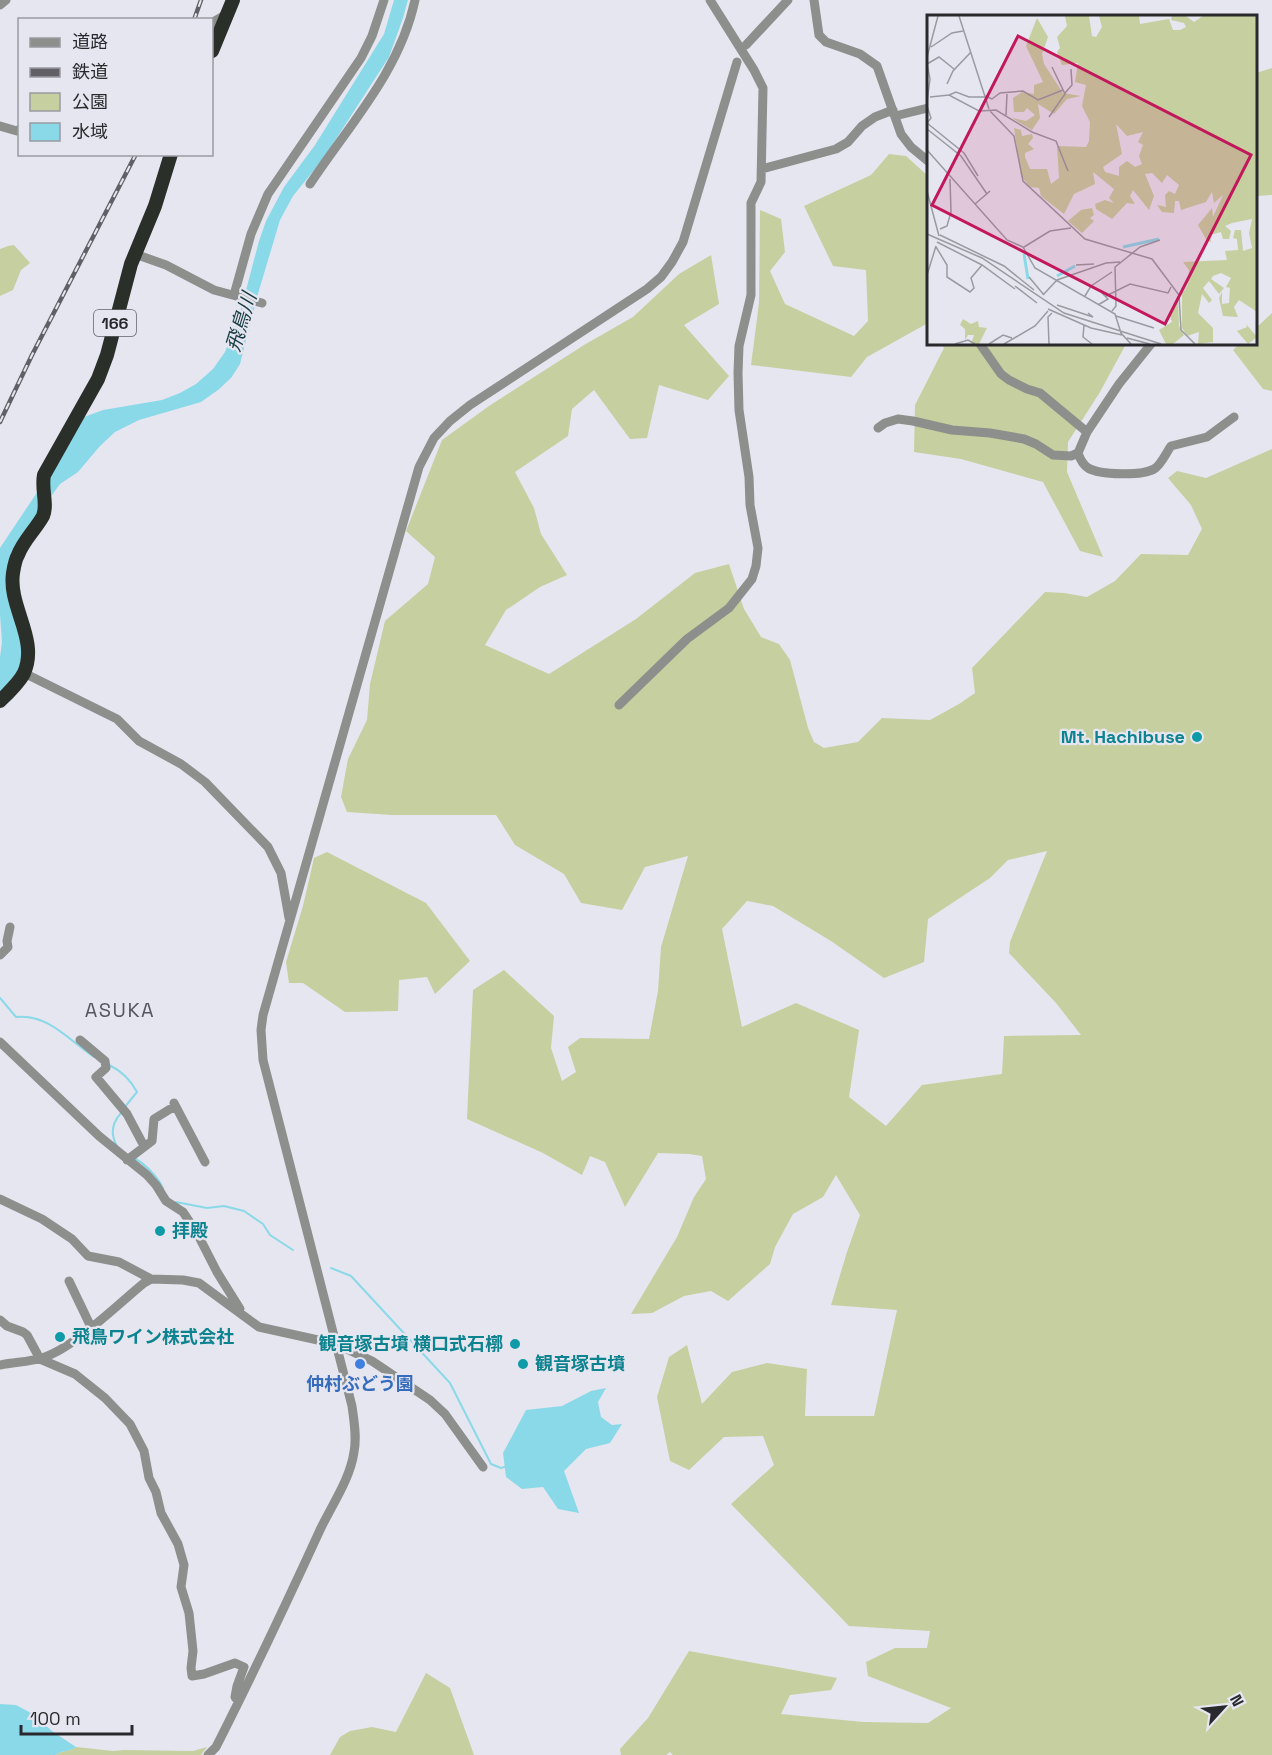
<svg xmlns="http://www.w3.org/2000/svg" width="1272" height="1755" viewBox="0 0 1272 1755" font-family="'Space Grotesk','Noto Sans JP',sans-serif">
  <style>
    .green { fill: #c6cf9f; fill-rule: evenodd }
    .water { fill: #8ad9e8 }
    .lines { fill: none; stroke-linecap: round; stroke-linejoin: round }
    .stream { stroke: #8ad9e8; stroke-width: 2 }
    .minor { stroke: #8c8f8b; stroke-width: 9 }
    .highway { stroke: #2a3029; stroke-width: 14 }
    .rail-casing { stroke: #606066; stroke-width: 4.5 }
    .rail { stroke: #e6e6f0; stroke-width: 2; stroke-dasharray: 7; stroke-linecap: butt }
    .culture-dot { fill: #0f9aa8; stroke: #e6e6f0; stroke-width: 2 }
    .shop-dot { fill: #3f7fe0; stroke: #e6e6f0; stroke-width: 2 }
    .labels { text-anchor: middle; stroke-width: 4.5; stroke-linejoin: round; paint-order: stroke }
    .shield { fill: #e6e6f0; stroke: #626268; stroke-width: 1.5 }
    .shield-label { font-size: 16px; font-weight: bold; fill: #29292d }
    .culture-label { font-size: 18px; font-weight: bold; fill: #0d838f; stroke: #e6e6f0; text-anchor: start }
    .shop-label { font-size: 18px; font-weight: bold; fill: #366cbe; stroke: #e6e6f0 }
    .water-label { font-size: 20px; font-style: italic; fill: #163c43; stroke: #e6e6f0 }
    .neighbourhood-label { font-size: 20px; letter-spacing: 1.5px; fill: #56565f; stroke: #e6e6f0 }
    .inset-river { fill: none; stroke: #8ad9e8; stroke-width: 3 }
    .inset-road { fill: none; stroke: #9a9aa2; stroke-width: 1.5 }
    .view { fill: #c2185b; fill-opacity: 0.15; stroke: #c2185b; stroke-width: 3 }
    .inset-edge { fill: none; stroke: #29292d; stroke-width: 3 }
  </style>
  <rect width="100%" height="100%" fill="#e6e6f0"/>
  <path class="green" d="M 1272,68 L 1272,195 L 1256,196 L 1256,73 Z
    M 889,154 L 906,156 L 928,176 L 928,323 L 867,357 L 851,377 L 751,365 L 759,303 L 760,210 L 781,219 L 785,252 L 770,271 L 785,304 L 854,336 L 868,321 L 866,270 L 833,266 L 804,206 L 871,175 Z
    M 14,245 L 30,263 L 21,270 L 13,290 L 0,296 L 0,249 L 8,246 Z
    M 711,255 L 719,304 L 684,325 L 729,376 L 708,400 L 659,385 L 647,438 L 630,439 L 594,390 L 572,409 L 568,436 L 515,472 L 534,508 L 541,534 L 567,575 L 540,587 L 506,610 L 485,645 L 549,674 L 636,619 L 695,573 L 729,564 L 744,609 L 761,637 L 779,644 L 790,660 L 808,728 L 814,742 L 824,748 L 858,742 L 882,718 L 930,720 L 959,704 L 975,693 L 972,668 L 1045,592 L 1064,593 L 1087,597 L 1115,581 L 1141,554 L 1188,555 L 1202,529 L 1191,505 L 1168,478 L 1177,471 L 1206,478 L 1272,449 L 1272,1755 L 673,1755 L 670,1752 L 666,1755 L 621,1755 L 620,1749 L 648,1718 L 689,1651 L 837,1678 L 831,1690 L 790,1695 L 781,1714 L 863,1722 L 928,1723 L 951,1708 L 868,1676 L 866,1662 L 895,1648 L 927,1648 L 930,1631 L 849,1626 L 731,1504 L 774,1465 L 763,1436 L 724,1437 L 689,1470 L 670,1461 L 657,1397 L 669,1357 L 687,1345 L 702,1404 L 732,1372 L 767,1363 L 807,1369 L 805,1416 L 874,1416 L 897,1310 L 831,1305 L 847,1252 L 860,1215 L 836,1175 L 823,1197 L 793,1214 L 775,1247 L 770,1264 L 728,1301 L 711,1291 L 684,1296 L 652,1313 L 631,1314 L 677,1237 L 694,1197 L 706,1179 L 702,1156 L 689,1154 L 658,1153 L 625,1207 L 605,1162 L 590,1156 L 582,1175 L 543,1153 L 467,1119 L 473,990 L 504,970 L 554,1016 L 551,1048 L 562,1081 L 576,1072 L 568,1047 L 580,1038 L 649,1039 L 658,991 L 661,947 L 688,856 L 645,867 L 622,910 L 581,903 L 564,874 L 515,845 L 496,815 L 392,815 L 347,812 L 341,797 L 348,759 L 367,720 L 370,684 L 385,621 L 428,584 L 435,557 L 406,531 L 442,440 L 489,406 L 584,345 L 633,317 L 679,274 ZM 1047,851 L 1010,942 L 1009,953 L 1056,1003 L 1081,1035 L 1004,1036 L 1002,1074 L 922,1085 L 886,1126 L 849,1097 L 859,1030 L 796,1003 L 742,1027 L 722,929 L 747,901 L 773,906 L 831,941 L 884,978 L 924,962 L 928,919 L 990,878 L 1008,860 Z
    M 1272,313 L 1272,391 L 1263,389 L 1233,350 L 1239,344 L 1256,344 L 1256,328 Z
    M 941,344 L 1126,344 L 1100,392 L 1068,442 L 1067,472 L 1103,557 L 1080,551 L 1043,482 L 961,459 L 914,452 L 915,405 L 944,348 Z
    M 327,852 L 426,903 L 470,961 L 435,994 L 427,977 L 399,980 L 398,1011 L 345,1012 L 303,983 L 289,983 L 286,962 L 303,906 L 314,858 Z
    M 426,1673 L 450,1688 L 474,1755 L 330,1755 L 340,1737 L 350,1731 L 372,1727 L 396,1732 Z
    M 76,1747 L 113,1751 L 124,1750 L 193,1751 L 207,1747 L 201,1755 L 55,1755 C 62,1750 70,1752 76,1747 Z"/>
  <path class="water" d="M 394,0 L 408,0 L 403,18 L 389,57 L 323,159 L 293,196 L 280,220 L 257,297 L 240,364 L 231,378 L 218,390 L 201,402 L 139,420 L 115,432 L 100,446 L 78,472 L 60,484 L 36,517 L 17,546 L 22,659 L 19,670 L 0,692 L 0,657 L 2,642 L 0,615 L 0,548 L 38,491 L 84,417 L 103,410 L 162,400 L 180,393 L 196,384 L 213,369 L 225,352 L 240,313 L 259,241 L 266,221 L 284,187 L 315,145 L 384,34 Z
    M 606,1388 L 598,1402 L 601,1417 L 612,1425 L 622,1424 L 610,1443 L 586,1449 L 564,1471 L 579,1513 L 558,1509 L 543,1487 L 522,1489 L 506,1477 L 503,1453 L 526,1410 L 562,1406 L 591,1391 Z
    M 0,1704 L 16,1705 L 33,1714 L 52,1731 L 76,1747 C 70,1752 62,1750 55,1755 L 0,1755 Z"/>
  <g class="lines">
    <path class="stream" d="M 0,998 L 16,1017 C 47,1013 70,1041 94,1057
      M 109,1065 C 122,1071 130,1079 137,1092 L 124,1108
      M 117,1146 C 110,1134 112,1123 121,1113
      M 134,1158 C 145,1164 157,1176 163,1188
      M 176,1202 L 207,1208 L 224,1206 L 244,1211 L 263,1224 L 270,1235 L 293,1250
      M 331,1268 L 351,1276 L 450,1383 L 491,1464 L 501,1468 L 505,1467"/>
    <path class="minor" d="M 814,0 L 819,35 L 826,42 L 860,54 L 877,66 L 901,134 L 911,147 L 928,161
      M 0,5 L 6,0
      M 212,25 L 215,21 L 227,14
      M 746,45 L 788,0
      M 895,116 L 928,108
      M 0,126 L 17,131 L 20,129
      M 762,169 L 836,149 L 848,142 L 862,126 L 875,117 L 893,110
      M 310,184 C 349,125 400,71 415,0
      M 135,254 L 166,265 L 214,290 L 262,303
      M 234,295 L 251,234 L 268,194 L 361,58 L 372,36 L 384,0
      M 980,344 L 1001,374 L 1009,380 L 1027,389 L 1040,393 L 1087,432
      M 878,428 L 885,423 L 898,419 L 913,421 L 952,430 L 990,433 L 1024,439 L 1036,444 L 1053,455 L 1071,456 L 1078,453 L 1087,432 L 1119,384 L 1151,344
      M 1078,453 C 1080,459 1082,464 1088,468 C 1100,475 1142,476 1154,469 C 1161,465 1166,453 1171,446 L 1207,437 L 1234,417
      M 24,673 L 117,719 L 139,741 L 181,764 L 205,782 L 268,847 L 281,873 L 289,918
      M 619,705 L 687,639 L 729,608 L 752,579 L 756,566 L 758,548 L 750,505 L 749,477 L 739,410 L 738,373 L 739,346 L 751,295 L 751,203 L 761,182 L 763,88 L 754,70 L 710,0
      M 0,955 L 8,947 L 7,941 L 10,927
      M 80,1040 L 105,1061 L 106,1068 L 96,1077 L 127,1114 L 144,1146
      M 0,1042 L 99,1136 L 147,1175 L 156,1185 L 166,1201 L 183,1212 L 197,1233 L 217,1272 L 240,1309
      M 174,1103 L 205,1162
      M 127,1160 L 152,1141 L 154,1119 L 175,1106
      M 0,1199 L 42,1219 L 72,1239 L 88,1256 L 119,1262 L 151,1279
      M 69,1281 L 91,1327
      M 0,1320 L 7,1326 L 23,1332 L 27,1335 L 40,1359 L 75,1374 L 105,1398 L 130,1424 L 144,1451 L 149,1478 L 156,1492 L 161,1513 L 178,1544 L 184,1565 L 181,1587 L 189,1613 L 193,1651 L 191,1668 L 192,1676 L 204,1674 L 235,1663 L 244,1667 L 237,1686 L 235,1697 L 238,1701
      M 0,1365 C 14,1362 29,1362 42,1358 C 74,1348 117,1305 144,1283 L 151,1279 L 183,1280 L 199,1283 L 259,1327 L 336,1344 L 372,1361 L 430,1400 L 445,1414 L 483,1467
      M 208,1755 L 216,1747 C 252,1676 286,1604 319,1532 C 331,1506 350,1480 354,1452 C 357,1437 354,1421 352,1406 L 263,1060 L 261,1030 L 263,1015 L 419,467 L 434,438 L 450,421 L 470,405 L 647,289 L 661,277 L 672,262 L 683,242 L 737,62"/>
    <path class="highway" d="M 212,51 L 233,0
      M 0,701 C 8,693 19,683 24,673 C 39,639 8,607 13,573 C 14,567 15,560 18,555 C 23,541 36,529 43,516 C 48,504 41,489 44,475 L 98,379 L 107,355 L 131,264 L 155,206 L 171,154"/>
    <defs>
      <path id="rail" d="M 194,20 L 201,0
        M 0,422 L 32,355 L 136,154"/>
    </defs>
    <use href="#rail" class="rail-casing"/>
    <use href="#rail" class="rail"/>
  </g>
  <g class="culture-dot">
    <circle cx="1197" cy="737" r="6"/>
    <circle cx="160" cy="1231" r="6"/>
    <circle cx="60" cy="1337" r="6"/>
    <circle cx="515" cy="1344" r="6"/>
    <circle cx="523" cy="1364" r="6"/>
  </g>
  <circle class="shop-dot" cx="360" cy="1364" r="6"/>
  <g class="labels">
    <rect class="shield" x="94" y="310" width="42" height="26" rx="4.5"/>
    <g class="shield-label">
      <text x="115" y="329">166</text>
    </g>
    <g class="culture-label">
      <text x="1185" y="743" text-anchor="end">Mt. Hachibuse</text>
      <text x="172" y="1237">拝殿</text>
      <text x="72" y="1343">飛鳥ワイン株式会社</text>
      <text x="503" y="1350" text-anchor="end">観音塚古墳 横口式石槨</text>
      <text x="535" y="1370">観音塚古墳</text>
    </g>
    <g class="shop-label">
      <text x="360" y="1390">仲村ぶどう園</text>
    </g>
    <g class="water-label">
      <text transform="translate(241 322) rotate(-73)" y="7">飛鳥川</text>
    </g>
    <g class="neighbourhood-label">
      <text x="120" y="1017">ASUKA</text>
    </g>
  </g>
  <g transform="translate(927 15)">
    <rect width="330" height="330" fill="#e6e6f0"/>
    <path d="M 138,1 L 162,1 L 165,21 L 169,22 L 175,12 L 172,1 L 212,1 L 213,9 L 242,4 L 246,15 L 253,15 L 259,12 L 257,8 L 244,5 L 245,1 L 259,1 L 267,7 L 276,1 L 330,1 L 330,297 L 312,285 L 307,292 L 311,302 L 296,301 L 292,283 L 295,277 L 295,289 L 302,288 L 303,273 L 299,272 L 304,263 L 294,258 L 286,261 L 284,264 L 297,273 L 292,279 L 282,266 L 276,273 L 285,285 L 282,288 L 275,279 L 271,298 L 286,313 L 286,327 L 271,329 L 272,317 L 260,321 L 255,313 L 255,279 L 261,269 L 262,255 L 256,247 L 300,245 L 298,236 L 311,235 L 310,224 L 306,223 L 308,215 L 314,215 L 316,236 L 325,233 L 322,218 L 325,204 L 305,208 L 298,211 L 304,216 L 302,224 L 296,224 L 294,217 L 283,220 L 284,227 L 280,226 L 271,210 L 285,193 L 286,202 L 296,180 L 287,188 L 285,177 L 279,187 L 254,195 L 252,186 L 248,186 L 247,198 L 235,197 L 230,190 L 239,192 L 238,180 L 242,176 L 248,179 L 252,170 L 240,160 L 235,168 L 225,158 L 218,159 L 227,181 L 222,195 L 206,175 L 203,181 L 208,189 L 200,188 L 185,204 L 169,194 L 168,189 L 178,185 L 187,188 L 182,183 L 187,174 L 166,157 L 168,169 L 147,179 L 137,199 L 114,181 L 112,173 L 103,172 L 94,161 L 87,113 L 94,115 L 95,121 L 105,119 L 106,123 L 101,129 L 107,134 L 98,138 L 98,142 L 103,154 L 120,154 L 124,169 L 132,163 L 130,131 L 159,132 L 162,126 L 163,107 L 155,91 L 159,70 L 148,67 L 151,48 L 135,50 L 130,37 L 133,33 L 130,22 L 140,11 ZM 189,109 L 200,121 L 216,117 L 211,127 L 216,130 L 212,141 L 215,149 L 208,152 L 200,146 L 192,152 L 192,161 L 178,157 L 176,152 L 195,139 ZM 110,3 L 121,22 L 115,39 L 117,49 L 136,78 L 154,81 L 140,84 L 127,99 L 111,89 L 113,103 L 105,115 L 85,103 L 99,106 L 108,100 L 100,93 L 97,97 L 87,97 L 86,83 L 95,77 L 107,79 L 107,70 L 116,67 L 99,31 ZM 165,193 L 167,200 L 163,203 L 167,206 L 155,218 L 141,206 L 154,195 ZM 251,283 L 252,311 L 257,320 L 246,329 L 239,329 L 232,315 L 245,307 L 242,298 ZM 36,304 L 44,309 L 51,306 L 52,312 L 60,313 L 52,329 L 44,329 L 47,320 L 41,320 L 38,325 L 38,314 L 33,310 ZM 319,309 L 330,322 L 321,329 L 310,316 L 320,312 Z" fill="#c6cf9f" fill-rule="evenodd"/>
    <path class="inset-river" d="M 196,232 L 232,224M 97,239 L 101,264M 130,261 L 148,251"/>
    <path class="inset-road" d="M 32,1 L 62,94M 4,32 L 25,18 L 36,16M 0,42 L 11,1M 0,49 L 3,64 L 0,86M 0,49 L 12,42 L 27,54M 20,69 L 26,56 L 44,37M 138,78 L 145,70 L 144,54M 22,80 L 29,77 L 42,82 L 58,82M 58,81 L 65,84 L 73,78 L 96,76 L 111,85 L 136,75M 3,82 L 22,80 L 52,96 L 69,95 L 105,117 L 129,126 L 141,156M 0,91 L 4,103 L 0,108M 63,96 L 87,121 L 96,166 L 158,224 L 225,244 L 252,280 L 254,315 L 268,329M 79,100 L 80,79M 122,102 L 138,79 L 125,52M 0,108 L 37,138 L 51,161M 0,114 L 34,141 L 60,179M 0,135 L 80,225 L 96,232 L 108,253 L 188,299 L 194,318 L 204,329M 0,176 L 12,221M 48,189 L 63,176M 13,214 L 20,211 L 24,197 L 23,164M 0,219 L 55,243 L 137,298 L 234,329M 13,220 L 77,251 L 107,275M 10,227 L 55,250 L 88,274M 9,232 L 20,250 L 20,262 L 43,277 L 47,273 L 44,263 L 55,250M 97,232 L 123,216 L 144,213M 149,250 L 167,249M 0,260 L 9,231M 102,262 L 117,280M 88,271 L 110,288M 116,280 L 130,265 L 179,248 L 193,247M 158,281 L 164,271 L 185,257M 179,281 L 203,269 L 241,278 L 244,272M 130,290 L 166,302 L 161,298M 171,290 L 181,284 L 174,277M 121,294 L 164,313 L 195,320M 185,296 L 189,291 L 188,252 L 213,232 L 233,225M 189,301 L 227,313M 157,310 L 156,322 L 165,329M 200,323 L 223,329M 28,329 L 41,325 L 48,329M 62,329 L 76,320 L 85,323M 77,329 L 108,311 L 121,296M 122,329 L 121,302 L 125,298"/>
    <path class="view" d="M 91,21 L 324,140 L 238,309 L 5,190 Z"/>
    <rect width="330" height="330" class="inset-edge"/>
  </g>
  <rect x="18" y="18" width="195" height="138" fill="#e6e6f0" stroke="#9a9aa2" stroke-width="1.5"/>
  <rect x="30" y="38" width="30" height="9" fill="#8c8f8b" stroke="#9a9aa2" stroke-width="1.5"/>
  <text x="72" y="48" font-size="18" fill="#29292d">道路</text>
  <rect x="30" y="68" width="30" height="9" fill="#606066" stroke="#9a9aa2" stroke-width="1.5"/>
  <text x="72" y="78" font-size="18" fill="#29292d">鉄道</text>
  <rect x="30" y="93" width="30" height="18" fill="#c6cf9f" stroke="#9a9aa2" stroke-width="1.5"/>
  <text x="72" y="108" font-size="18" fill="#29292d">公園</text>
  <rect x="30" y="123" width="30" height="18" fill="#8ad9e8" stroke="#9a9aa2" stroke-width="1.5"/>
  <text x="72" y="138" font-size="18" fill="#29292d">水域</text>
  <g transform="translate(1224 1707) rotate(63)" stroke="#e6e6f0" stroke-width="4.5" paint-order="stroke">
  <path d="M0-4.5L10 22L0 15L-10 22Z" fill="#29292d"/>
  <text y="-9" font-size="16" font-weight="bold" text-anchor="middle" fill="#29292d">N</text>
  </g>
  <path d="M21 1725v9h111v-9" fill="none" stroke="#29292d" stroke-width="3"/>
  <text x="30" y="1725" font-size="18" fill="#29292d" stroke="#e6e6f0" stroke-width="4.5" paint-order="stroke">100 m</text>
</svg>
